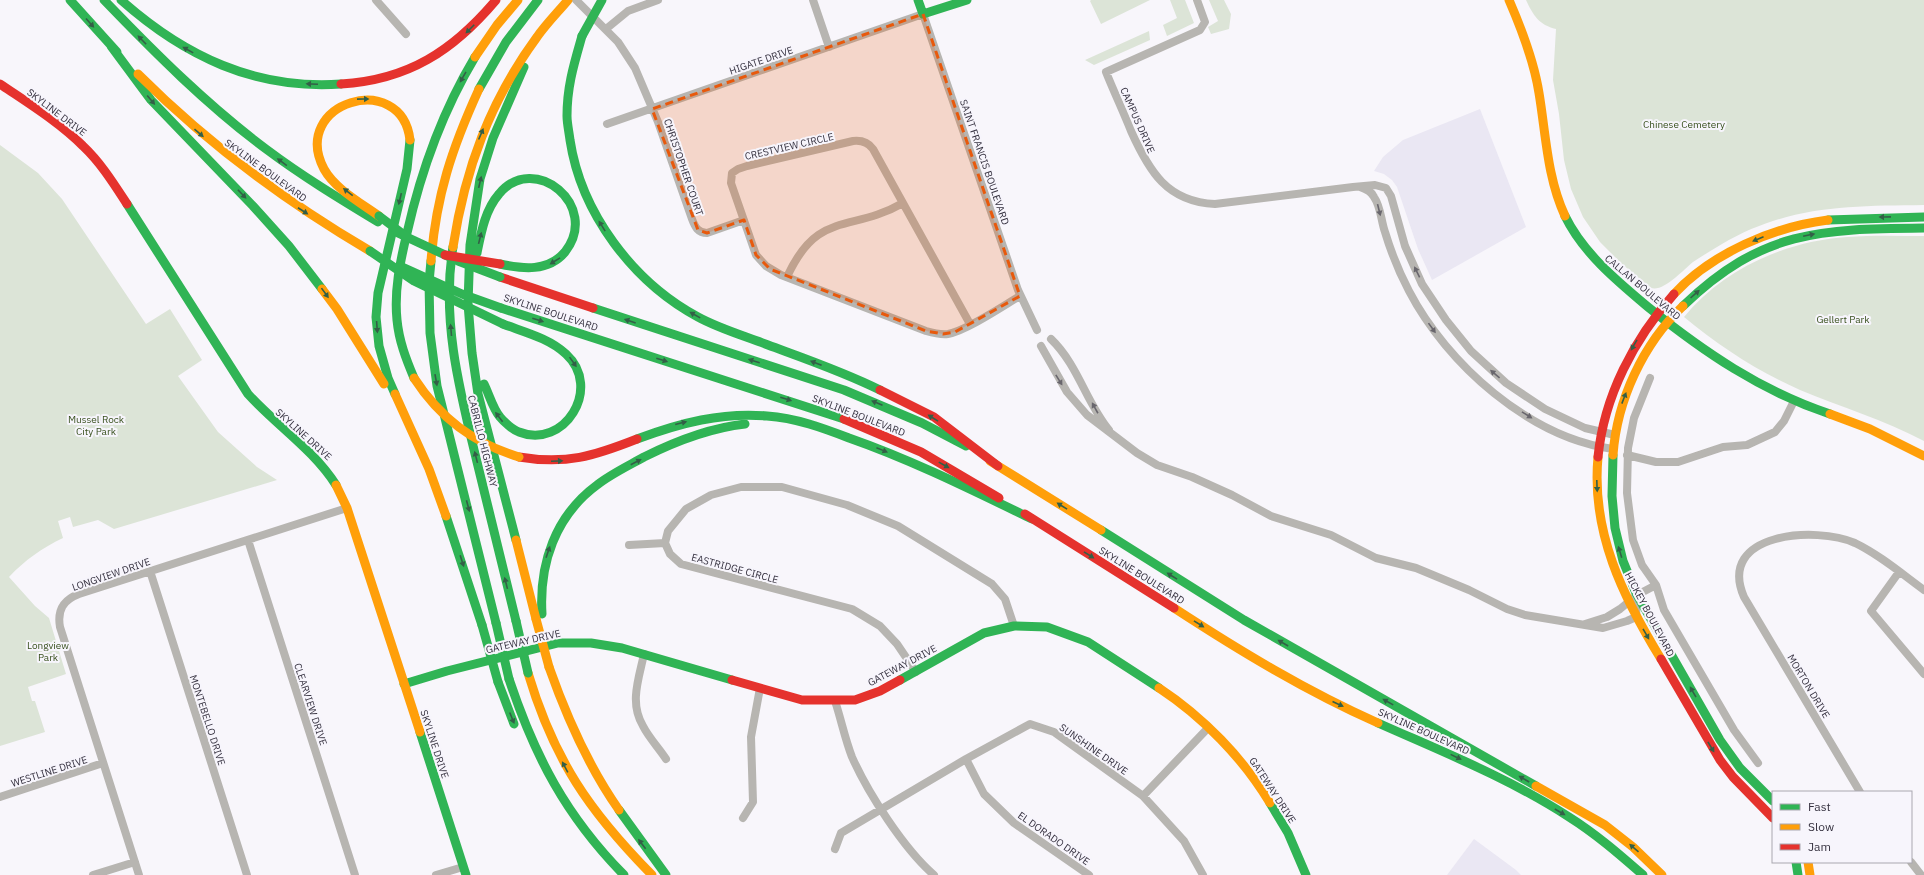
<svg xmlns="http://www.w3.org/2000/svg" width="1924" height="875" viewBox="0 0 1924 875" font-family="'IBM Plex Sans',sans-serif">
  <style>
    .built { fill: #eae7f3 }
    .green { fill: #dce4d7 }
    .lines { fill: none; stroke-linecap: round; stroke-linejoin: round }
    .street { stroke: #b7b5b1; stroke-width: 8 }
    .fast { stroke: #30b455; stroke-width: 9 }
    .slow { stroke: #ff9f0a; stroke-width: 9 }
    .jam { stroke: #e5322d; stroke-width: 9 }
    .fast-bridge { stroke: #30b455; stroke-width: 9 }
    .slow-bridge { stroke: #ff9f0a; stroke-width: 9 }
    .jam-bridge { stroke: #e5322d; stroke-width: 9 }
    .oneway { fill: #335f47 }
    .oneway2 { fill: #69666d }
    .marked { fill: #e8590c; fill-opacity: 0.2; stroke: #e8590c; stroke-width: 3; stroke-dasharray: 8 5; stroke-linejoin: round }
    .labels { text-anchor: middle; stroke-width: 4; stroke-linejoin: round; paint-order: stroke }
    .street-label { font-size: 10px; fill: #35313f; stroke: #f7f5fc }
    .park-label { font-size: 10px; fill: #374f1c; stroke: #f7f5fc }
  </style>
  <rect width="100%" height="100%" fill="#f8f6fb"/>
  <path class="built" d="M 1480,109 L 1526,227 L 1432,280 L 1418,249 L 1397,187 L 1392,180 L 1384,174 L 1374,171 L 1383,157 L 1403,140 Z
    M 1474,839 L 1516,870 L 1521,875 L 1447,875 Z"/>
  <path class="green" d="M 1091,0 L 1150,0 L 1101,24 L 1090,1 Z
    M 1170,0 L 1185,0 L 1194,23 L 1167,36 L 1163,25 L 1177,18 Z
    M 1209,0 L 1224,0 L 1231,14 L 1229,29 L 1211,34 L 1208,27 L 1218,21 Z
    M 1526,0 L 1924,0 L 1924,205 C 1849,206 1789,205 1722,244 C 1712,250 1702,256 1693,262 C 1683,270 1664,292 1651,288 L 1622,264 L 1600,242 L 1583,217 L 1571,189 L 1564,160 L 1559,114 L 1553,80 L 1556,29 C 1539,25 1533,15 1526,0 Z
    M 1149,31 L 1150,40 L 1094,65 L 1085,60 Z
    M 0,145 L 38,173 L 62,199 L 146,324 L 170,309 L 202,360 L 178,376 L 218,432 L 257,467 L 277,480 L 114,529 L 98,520 L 73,527 L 70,517 L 58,521 L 63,538 C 42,548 25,560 9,577 L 35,606 L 49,618 L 66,674 L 28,687 L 32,701 L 35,701 L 45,732 L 0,746 Z
    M 1924,236 L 1924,441 C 1884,420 1841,407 1800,390 C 1757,371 1719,346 1684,317 C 1723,269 1786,241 1847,237 C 1873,235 1899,236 1924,236 Z"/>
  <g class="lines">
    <path class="street" d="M 376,0 L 406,34
      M 576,0 L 618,42 L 635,68 L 658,122 L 692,219 C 695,227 698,233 707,233 L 744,220
      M 813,0 L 829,47
      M 1197,0 L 1205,22 L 1200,30 L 1106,72 C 1114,92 1123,111 1131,131 C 1149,171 1167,202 1215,204 L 1353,187 L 1375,185 L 1386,188 L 1391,196 L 1405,246 L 1422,284 L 1446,320 L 1471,351 L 1506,383 L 1545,409 L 1585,428 L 1615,435
      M 606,29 L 628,11 L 658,0
      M 607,124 L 923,14 L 1018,290 L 1037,330
      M 1360,187 C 1366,189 1371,191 1374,197 C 1381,207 1381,221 1385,232 C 1391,252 1399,272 1409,291 C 1447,364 1530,438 1613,449
      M 787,277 C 818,209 851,233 903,203
      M 970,324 L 873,149 C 868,142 862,140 853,141 L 747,166 L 738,169 L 732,173 L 731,183 L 756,255 L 766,266 L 781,275 L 926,331 C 933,333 940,335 948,334 C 966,331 1003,306 1020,296
      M 1051,339 C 1078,365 1086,402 1109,430
      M 1041,346 L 1067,392 L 1087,415 L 1137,453 L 1157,465 L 1192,477 L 1232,495 L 1271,516 L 1331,535 L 1376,558 L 1416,568 L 1469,590 L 1507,609 L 1525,615 L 1603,628 L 1627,621 L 1636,617 L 1637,596
      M 1650,378 L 1634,418 L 1628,448 L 1627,493 L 1633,540 L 1642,565 L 1656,585 L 1664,610 L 1734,730 L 1758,763
      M 1627,455 L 1656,462 L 1678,462 L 1723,447 L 1747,445 L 1775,432 L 1784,421 L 1794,401
      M 248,540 L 355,875
      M 629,545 L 665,543
      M 150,571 L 247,875
      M 1899,572 L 1871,611 L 1924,674
      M 1585,624 L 1607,617 L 1620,609 L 1637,595 L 1656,585
      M 644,654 C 639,678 629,703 643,726 C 649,738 659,748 666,759
      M 916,672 L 897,644 L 880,626 L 852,609 L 681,564 L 670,554 L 665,543 L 668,531 L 686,509 L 711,495 L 741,487 L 782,487 L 847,505 L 898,526 L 992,584 L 1005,599 L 1014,626
      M 835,701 C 841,719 845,739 852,757 C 868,793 904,849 934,875
      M 966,759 L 984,794 L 1014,823 L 1089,875
      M 1860,792 L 1744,597 C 1716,532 1817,526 1855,543 C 1880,555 1902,574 1924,590
      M 1143,796 L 1208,728
      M 0,797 L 103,763
      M 743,818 L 753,802 L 751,737 L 760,688
      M 835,849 L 841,833 L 966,759 L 1030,724 L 1054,732 L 1143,796 L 1184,841 L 1203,875
      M 1911,862 L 1921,875
      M 93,875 L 135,862
      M 139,875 L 60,627 C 57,610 63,600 79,594 L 347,508
      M 436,875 L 463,867"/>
    <path class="fast" d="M 70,0 L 117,52
      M 104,0 C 155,53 207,105 266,149 C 302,176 340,199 378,222
      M 121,0 C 184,56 255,90 341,84
      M 918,0 L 923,14 L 967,0
      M 582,36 C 574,64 567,86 567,116 C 567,123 569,132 570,140 C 581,213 633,282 698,317 C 720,329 745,336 768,345 C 806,359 844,372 880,390
      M 111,46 L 151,100 L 253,206 L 289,246 L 322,289
      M 479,89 L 506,42 L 538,0
      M 127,204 L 248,394 C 276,425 313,449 336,485
      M 1565,216 C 1583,253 1617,281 1648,307 C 1704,352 1761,391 1830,414
      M 1828,220 L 1924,217
      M 453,247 C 441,320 460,392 477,462 C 490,515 503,568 516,621
      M 477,253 C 481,233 485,210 499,194 C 534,151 601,206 565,252 C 548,272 523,269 500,264
      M 431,261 L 429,282 L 430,333 L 437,386 L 496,623
      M 1683,306 C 1762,230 1820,229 1924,228
      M 501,308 L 844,419
      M 593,308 L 844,390 L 922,423 L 966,446
      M 414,378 C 406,359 399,341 397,320 C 394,291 400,262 407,233 C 421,171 442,112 475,57
      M 484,384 C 489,394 493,409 500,417 C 504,422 513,430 519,432 C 564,450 603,388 566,354 C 549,338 524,332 503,324
      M 395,394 L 388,378 L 379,346 L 376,317 L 378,293 L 407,169 L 410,140
      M 637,439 C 680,423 722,412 767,416 C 796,418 823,428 849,438 C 912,460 972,490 1032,519
      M 1613,455 L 1612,496 L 1615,528 L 1623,561 L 1636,593 L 1720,740 L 1740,768 L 1773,801
      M 446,516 L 482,625
      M 1101,530 L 1244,620 L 1536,786
      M 516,540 L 478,394 L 472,353 L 468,304 L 470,245 L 480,179 L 493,138 L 524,67
      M 542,614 C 539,564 555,516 597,485 C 611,474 628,466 644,457 C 676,441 709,428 745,424
      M 509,679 C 535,757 566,816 624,875
      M 900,680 L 984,633 L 1014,626 L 1047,627 L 1088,642 L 1159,688
      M 498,682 L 514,724
      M 404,684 L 447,671 L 558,643 L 591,643 L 622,648 L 732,680
      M 1378,723 C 1443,752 1509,778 1569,817 C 1596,834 1619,854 1643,875
      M 420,732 L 466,875
      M 1270,803 L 1288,833 L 1306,875
      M 619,810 L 666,875
      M 1796,862 L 1798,875"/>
    <path class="slow" d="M 1509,0 C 1522,30 1534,61 1539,93 C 1546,135 1547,177 1565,216
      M 475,57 L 497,25 L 518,0
      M 138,74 C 208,144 285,201 370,251
      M 379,216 C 361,203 335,189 324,169 C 289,102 402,69 410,140
      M 453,247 C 465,169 490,101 537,37 C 546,24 558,12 568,0
      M 431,261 C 436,196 452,148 479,89
      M 322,289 L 337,309 L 384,384
      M 1674,294 C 1712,253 1773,227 1828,220
      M 395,394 L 429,469 L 446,516
      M 1830,414 L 1870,429 L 1924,456
      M 1613,455 C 1617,400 1643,344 1683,306
      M 1598,457 C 1591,532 1623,597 1661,659
      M 990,461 L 1101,530
      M 336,485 L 347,508 L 420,732
      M 516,540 L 536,619
      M 1174,608 C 1240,651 1306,691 1378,723
      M 549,667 C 567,718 588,766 619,810
      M 528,673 C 554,760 589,811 652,875
      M 1159,688 C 1203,717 1243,758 1270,803
      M 1536,786 L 1605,825 L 1633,847 L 1662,875
      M 1808,862 L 1810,875"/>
    <path class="jam" d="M 0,84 C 28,103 59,122 83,146 C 101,163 114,184 127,204
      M 341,84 C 408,80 453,51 496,0
      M 500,277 L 593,308
      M 880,390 L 934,417 L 998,466
      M 844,419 L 921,452 L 999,498
      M 519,457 C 566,465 594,456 637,439
      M 1598,457 C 1604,396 1634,339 1674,294
      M 1025,514 L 1174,608
      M 1661,659 L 1720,760 L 1733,777 L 1773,818
      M 732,680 L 802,700 L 855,700 L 880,691 L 900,680"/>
    <path class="fast-bridge" d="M 582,36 L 602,0
      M 379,216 L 407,237
      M 398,233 L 458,261 L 500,277
      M 370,251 L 414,281 L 503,324
      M 400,266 L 462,294 L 501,308
      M 516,621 L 528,673
      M 496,623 L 509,679
      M 482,625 L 498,682"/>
    <path class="slow-bridge" d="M 414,378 C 440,418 473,443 519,457
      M 536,619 L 549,667"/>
    <path class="jam-bridge" d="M 445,255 L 500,264"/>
  </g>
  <defs><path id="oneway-solid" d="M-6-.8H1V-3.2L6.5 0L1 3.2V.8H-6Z"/></defs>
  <g class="oneway">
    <use href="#oneway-solid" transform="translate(90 23) rotate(48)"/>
    <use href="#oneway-solid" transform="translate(470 29) rotate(135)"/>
    <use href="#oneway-solid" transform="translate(142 40) rotate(-134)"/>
    <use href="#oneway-solid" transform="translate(188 50) rotate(-151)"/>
    <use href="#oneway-solid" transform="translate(463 77) rotate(120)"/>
    <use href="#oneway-solid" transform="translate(312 84) rotate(-178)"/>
    <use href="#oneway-solid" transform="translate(363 99) rotate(-1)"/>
    <use href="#oneway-solid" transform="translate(151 100) rotate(50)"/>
    <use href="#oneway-solid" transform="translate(199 133) rotate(41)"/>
    <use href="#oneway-solid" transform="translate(481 134) rotate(-67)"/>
    <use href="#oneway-solid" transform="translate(282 162) rotate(-144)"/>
    <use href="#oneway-solid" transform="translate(480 182) rotate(-77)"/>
    <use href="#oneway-solid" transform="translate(348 192) rotate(-142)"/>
    <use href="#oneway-solid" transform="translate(242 194) rotate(46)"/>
    <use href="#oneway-solid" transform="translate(400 199) rotate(103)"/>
    <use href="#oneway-solid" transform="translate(303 211) rotate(33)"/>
    <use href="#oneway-solid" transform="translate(1885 217) rotate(179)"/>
    <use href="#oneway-solid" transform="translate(602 226) rotate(-122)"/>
    <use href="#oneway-solid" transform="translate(1809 235) rotate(-12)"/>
    <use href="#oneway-solid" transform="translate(480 238) rotate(-76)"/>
    <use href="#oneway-solid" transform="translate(1758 239) rotate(157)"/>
    <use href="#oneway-solid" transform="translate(555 261) rotate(148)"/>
    <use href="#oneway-solid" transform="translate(325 293) rotate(54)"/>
    <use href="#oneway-solid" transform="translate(1695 294) rotate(-42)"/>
    <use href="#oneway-solid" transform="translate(695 315) rotate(-151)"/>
    <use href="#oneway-solid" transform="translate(538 320) rotate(18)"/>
    <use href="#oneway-solid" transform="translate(630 321) rotate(-161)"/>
    <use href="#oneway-solid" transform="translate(377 327) rotate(86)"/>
    <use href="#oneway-solid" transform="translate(451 330) rotate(-95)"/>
    <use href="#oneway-solid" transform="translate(1634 345) rotate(120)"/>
    <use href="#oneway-solid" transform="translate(662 360) rotate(18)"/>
    <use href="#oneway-solid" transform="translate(754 361) rotate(-162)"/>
    <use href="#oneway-solid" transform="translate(573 362) rotate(55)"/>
    <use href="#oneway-solid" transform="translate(816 363) rotate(-159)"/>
    <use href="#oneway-solid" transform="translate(436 380) rotate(80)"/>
    <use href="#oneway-solid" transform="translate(1624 398) rotate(-69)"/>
    <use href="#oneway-solid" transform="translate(786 399) rotate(18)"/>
    <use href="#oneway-solid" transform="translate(877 403) rotate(-157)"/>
    <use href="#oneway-solid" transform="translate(499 417) rotate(-127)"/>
    <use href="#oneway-solid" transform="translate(933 418) rotate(-148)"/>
    <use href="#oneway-solid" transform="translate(681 423) rotate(-14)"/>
    <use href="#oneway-solid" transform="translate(882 450) rotate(22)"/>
    <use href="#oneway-solid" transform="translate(476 457) rotate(-104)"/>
    <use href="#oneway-solid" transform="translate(557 461) rotate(-3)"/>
    <use href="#oneway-solid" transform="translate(636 462) rotate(-28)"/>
    <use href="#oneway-solid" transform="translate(944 465) rotate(29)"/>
    <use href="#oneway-solid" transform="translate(1597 486) rotate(88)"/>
    <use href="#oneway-solid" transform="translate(468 506) rotate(75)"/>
    <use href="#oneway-solid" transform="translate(1062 506) rotate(-148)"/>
    <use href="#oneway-solid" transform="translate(548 552) rotate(-71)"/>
    <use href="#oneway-solid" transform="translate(1620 552) rotate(-107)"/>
    <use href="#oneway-solid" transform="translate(1089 555) rotate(32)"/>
    <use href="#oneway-solid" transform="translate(462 561) rotate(72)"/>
    <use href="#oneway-solid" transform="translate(1172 576) rotate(-148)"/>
    <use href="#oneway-solid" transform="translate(506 583) rotate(-104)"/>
    <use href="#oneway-solid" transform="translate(1199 624) rotate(32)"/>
    <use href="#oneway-solid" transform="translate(1646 634) rotate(60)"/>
    <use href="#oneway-solid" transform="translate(1283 643) rotate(-150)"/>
    <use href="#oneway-solid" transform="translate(1693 692) rotate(-120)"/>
    <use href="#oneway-solid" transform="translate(1388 702) rotate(-151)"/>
    <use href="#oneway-solid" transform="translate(1338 704) rotate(24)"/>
    <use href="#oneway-solid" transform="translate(512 718) rotate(68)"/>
    <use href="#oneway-solid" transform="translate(1711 747) rotate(59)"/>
    <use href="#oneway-solid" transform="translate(1456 757) rotate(26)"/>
    <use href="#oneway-solid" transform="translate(565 767) rotate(-118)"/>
    <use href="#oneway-solid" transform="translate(1524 779) rotate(-150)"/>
    <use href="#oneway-solid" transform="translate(1560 812) rotate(30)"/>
    <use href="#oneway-solid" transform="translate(642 844) rotate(-127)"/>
    <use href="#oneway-solid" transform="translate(1634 848) rotate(-139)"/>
  </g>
  <g class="oneway2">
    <use href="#oneway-solid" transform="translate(1379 210) rotate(76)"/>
    <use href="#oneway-solid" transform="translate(1417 272) rotate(-116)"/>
    <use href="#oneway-solid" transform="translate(1432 328) rotate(54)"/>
    <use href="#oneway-solid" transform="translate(1495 374) rotate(-140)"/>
    <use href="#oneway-solid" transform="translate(1059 380) rotate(58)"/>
    <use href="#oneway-solid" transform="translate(1095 408) rotate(-119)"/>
    <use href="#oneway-solid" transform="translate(1527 415) rotate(32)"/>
  </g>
  <path class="marked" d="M 923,14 L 1020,296 L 955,332 L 943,334 L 926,331 L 770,269 L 756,255 L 744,220 L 707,233 L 698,230 L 652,109 Z"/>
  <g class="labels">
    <g class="street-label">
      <text transform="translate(761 60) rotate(-19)" y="4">HIGATE DRIVE</text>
      <text transform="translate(57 112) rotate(37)" y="4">SKYLINE DRIVE</text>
      <text transform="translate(1138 120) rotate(66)" y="4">CAMPUS DRIVE</text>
      <text transform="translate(789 146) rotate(-13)" y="4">CRESTVIEW CIRCLE</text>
      <text transform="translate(985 162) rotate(71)" y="4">SAINT FRANCIS BOULEVARD</text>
      <text transform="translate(684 167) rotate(71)" y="4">CHRISTOPHER COURT</text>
      <text transform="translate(266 170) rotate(36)" y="4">SKYLINE BOULEVARD</text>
      <text transform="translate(1643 287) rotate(40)" y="4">CALLAN BOULEVARD</text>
      <text transform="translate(551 312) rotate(18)" y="4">SKYLINE BOULEVARD</text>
      <text transform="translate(859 415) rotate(21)" y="4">SKYLINE BOULEVARD</text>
      <text transform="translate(304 434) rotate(42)" y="4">SKYLINE DRIVE</text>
      <text transform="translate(483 441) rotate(76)" y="4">CABRILLO HIGHWAY</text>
      <text transform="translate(735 568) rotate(15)" y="4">EASTRIDGE CIRCLE</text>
      <text transform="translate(111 574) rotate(-19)" y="4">LONGVIEW DRIVE</text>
      <text transform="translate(1142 575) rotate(32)" y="4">SKYLINE BOULEVARD</text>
      <text transform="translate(1650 614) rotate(62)" y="4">HICKEY BOULEVARD</text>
      <text transform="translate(523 641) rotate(-13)" y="4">GATEWAY DRIVE</text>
      <text transform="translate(902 665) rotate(-28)" y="4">GATEWAY DRIVE</text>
      <text transform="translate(1809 686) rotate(59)" y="4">MORTON DRIVE</text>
      <text transform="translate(311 704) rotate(72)" y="4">CLEARVIEW DRIVE</text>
      <text transform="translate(208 720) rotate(72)" y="4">MONTEBELLO DRIVE</text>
      <text transform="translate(1424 731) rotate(24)" y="4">SKYLINE BOULEVARD</text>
      <text transform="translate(435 744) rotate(72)" y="4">SKYLINE DRIVE</text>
      <text transform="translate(1094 749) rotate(35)" y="4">SUNSHINE DRIVE</text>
      <text transform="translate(49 771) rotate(-18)" y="4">WESTLINE DRIVE</text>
      <text transform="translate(1273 790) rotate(57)" y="4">GATEWAY DRIVE</text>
      <text transform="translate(1054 838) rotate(35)" y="4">EL DORADO DRIVE</text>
    </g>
    <g class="park-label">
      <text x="1684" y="128">Chinese Cemetery</text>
      <text x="1843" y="323">Gellert Park</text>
      <text x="96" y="423">Mussel Rock<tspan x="96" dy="12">City Park</tspan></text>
      <text x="48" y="649">Longview<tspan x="48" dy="12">Park</tspan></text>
    </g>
  </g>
  <rect x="1772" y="791" width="140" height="72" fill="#f7f5fc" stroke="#a9a7b0"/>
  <rect x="1780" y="804" width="20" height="6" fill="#30b455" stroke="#a9a7b0"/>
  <text x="1808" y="811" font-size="12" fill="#35313f">Fast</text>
  <rect x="1780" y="824" width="20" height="6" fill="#ff9f0a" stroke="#a9a7b0"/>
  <text x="1808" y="831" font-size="12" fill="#35313f">Slow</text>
  <rect x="1780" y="844" width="20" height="6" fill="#e5322d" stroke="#a9a7b0"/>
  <text x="1808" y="851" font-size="12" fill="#35313f">Jam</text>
</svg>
